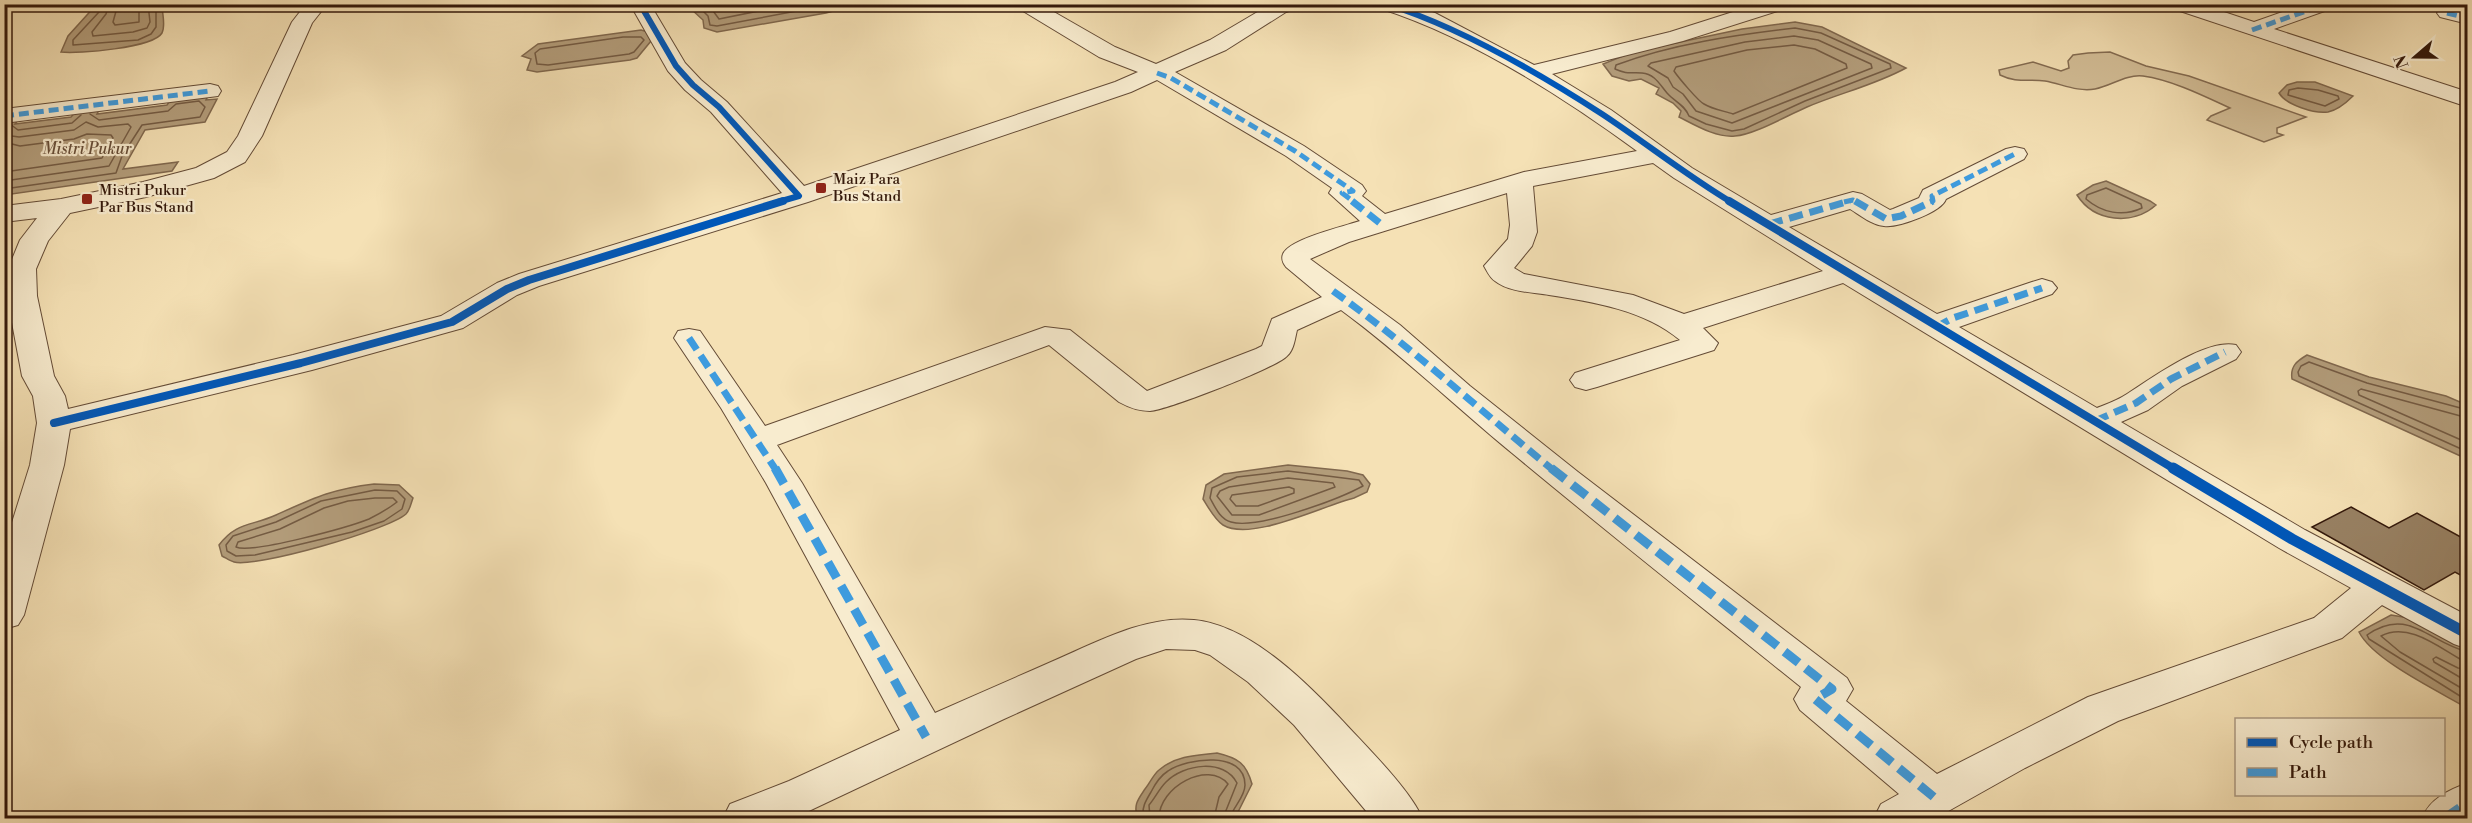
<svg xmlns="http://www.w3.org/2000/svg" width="2472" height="823" viewBox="0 0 2472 823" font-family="'Libre Bodoni',serif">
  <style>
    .green { fill: #d4bf98; stroke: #846c52; stroke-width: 1.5 }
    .water { fill: #b39d7b; stroke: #80684e; stroke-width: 1.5 }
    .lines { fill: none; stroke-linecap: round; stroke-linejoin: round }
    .shore { stroke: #745b43; stroke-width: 1.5 }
    .building { fill: #988163; stroke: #34190b; stroke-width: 1.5 }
    .minor-casing { stroke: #644b36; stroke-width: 2 }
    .minor { fill: #f8eccf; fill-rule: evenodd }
    .quiet-far2 { stroke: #3e9bde; stroke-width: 5; stroke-dasharray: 10 5; stroke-linecap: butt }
    .quiet-far1 { stroke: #3e9bde; stroke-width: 7; stroke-dasharray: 14 7; stroke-linecap: butt }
    .quiet { stroke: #3e9bde; stroke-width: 9; stroke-dasharray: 18 9; stroke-linecap: butt }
    .cycleway-far2-casing { stroke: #f8eccf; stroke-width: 8 }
    .cycleway-far1-casing { stroke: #f8eccf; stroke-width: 12 }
    .cycleway-casing { stroke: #f8eccf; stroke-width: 15 }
    .cycleway-far2 { stroke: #0057b8; stroke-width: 6 }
    .cycleway-far1 { stroke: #0057b8; stroke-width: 8 }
    .cycleway { stroke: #0057b8; stroke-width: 11 }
    .poi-dot { fill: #8f2418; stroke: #f8eccf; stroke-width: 2 }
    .labels { text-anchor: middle; stroke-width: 4.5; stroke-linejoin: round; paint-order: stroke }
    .far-poi-label { font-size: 15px; fill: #34190b; stroke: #f8eccf; text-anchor: start }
    .far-water-label { font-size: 16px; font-style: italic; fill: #674e38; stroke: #f8eccf }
  </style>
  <rect width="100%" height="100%" fill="#f5e1b5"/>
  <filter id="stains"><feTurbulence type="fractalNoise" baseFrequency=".00333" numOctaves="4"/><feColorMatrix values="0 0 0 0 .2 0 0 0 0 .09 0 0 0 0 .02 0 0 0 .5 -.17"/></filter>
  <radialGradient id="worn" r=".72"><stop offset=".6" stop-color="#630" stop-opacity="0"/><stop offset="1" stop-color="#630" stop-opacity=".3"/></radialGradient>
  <path class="green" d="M 2088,53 L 2110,52 L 2146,66 L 2189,76 L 2306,117 L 2277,128 L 2277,133 L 2283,135 L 2264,142 L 2207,120 L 2211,116 L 2230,108 C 2204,96 2172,80 2143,76 C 2126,74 2111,86 2095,89 C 2077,92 2062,84 2045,81 C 2028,79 2016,83 2000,75 L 1999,70 L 2033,62 L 2061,71 L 2069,68 L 2068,61 L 2073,55 Z"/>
  <path class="water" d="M 691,4 L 840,4 L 841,7 L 837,10 L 826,13 L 717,32 L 704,28 L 703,20 L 691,9 Z
    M 96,5 L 162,5 C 162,13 166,25 162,33 C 153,48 78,54 61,52 L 68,36 Z
    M 1795,22 L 1822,27 L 1906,68 C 1875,85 1840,93 1807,107 C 1788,115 1754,135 1735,136 C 1716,138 1695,125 1679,117 L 1681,111 L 1673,103 L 1656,94 L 1659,88 L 1641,79 L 1629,81 L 1612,76 L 1603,64 L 1633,52 L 1742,29 Z
    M 641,30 L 648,32 L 651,41 L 637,58 L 630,60 L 537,72 L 527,70 L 531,59 L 522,56 L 538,44 Z
    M 2297,82 L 2315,82 L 2353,96 C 2347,102 2338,110 2328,112 C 2315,114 2286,105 2279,93 L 2287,85 Z
    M 209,94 L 206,100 L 217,99 L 205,122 L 145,130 L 123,169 L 178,162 L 172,171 L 5,195 L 4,117 L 22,115 L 15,124 L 71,117 L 78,109 L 101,106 L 97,114 L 167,105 L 172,98 Z
    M 2106,181 L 2150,201 L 2156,205 C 2133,226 2094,222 2077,195 L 2093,185 Z
    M 2307,355 L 2369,377 L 2446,396 L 2467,405 L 2467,459 L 2292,379 C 2290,366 2297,361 2307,355 Z
    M 1288,465 L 1347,471 L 1363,475 L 1370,484 L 1367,492 L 1354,498 C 1322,506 1251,542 1223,525 C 1215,520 1208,507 1203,499 L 1206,485 L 1224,474 Z
    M 374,484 L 399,485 L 413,498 C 411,503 410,510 406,514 C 388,530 256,568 234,562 C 230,561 226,558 222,556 L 219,545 C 236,522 252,526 276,515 C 314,498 332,489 374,484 Z
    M 2391,615 L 2409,618 L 2467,648 L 2467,708 C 2438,691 2373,660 2359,632 Z
    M 1217,753 C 1238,758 1246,763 1252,784 L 1235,818 L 1137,818 C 1134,804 1137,801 1145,789 C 1150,783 1153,775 1159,770 C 1175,756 1196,755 1217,753 Z"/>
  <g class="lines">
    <path class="shore" d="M 101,4 L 99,12 L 73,40 L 73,45 L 138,40 L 151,34 L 156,27 L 156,4
      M 109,4 L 106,14 L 92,32 L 93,36 L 133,32 L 147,28 L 150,22 L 148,4
      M 118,4 L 113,22 L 115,25 L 139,22 L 139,4
      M 696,4 L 708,16 L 710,25 L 717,26 L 834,4
      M 708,4 L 719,19 L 793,4
      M 1795,28 L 1821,33 L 1890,64 L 1891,68 L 1805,101 L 1744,129 L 1732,131 L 1706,124 L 1689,116 C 1684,104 1675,102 1667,93 C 1660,85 1655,74 1642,73 C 1629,72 1629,75 1615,69 L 1616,65 C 1672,44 1735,35 1795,28 Z
      M 1794,36 L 1818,40 L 1871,64 L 1872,68 L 1732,123 L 1696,111 L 1683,94 L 1673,87 L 1668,78 L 1648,66 L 1651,63 L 1745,42 Z
      M 623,37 L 641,37 L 644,40 L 634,52 L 629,54 L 548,65 L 537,64 L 535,53 L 540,49 Z
      M 1794,45 L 1815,49 L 1846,64 L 1847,68 L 1733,114 C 1724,111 1712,109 1704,104 C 1698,101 1678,77 1674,71 L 1676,67 L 1747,50 Z
      M 2298,88 L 2318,90 L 2338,96 L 2339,99 L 2325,106 L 2288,95 L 2289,90 Z
      M 10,124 L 18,130 L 72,123 L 81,115
      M 4,130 L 12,136 L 19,137 L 74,130 L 86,122 L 98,127 L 128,124 L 131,127 L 109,166 L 4,181
      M 4,142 L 20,146 L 74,139 L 87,134 L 111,135 L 113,138 L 102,158 L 4,172
      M 2106,188 L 2141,204 L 2142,208 C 2123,217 2102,213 2086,199 L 2087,195 Z
      M 4,189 L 116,173 L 122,156 L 142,125 L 200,117 L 205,107 L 199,101 L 176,104 L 168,111 L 99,120 L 90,114
      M 2468,410 L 2367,383 L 2309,362 L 2301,366 L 2298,372 L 2299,376 L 2468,452
      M 2468,418 L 2361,389 L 2358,391 L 2359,395 L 2468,443
      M 1288,471 L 1359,480 L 1363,486 C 1339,499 1257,530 1231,522 C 1220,519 1215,507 1210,498 L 1212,488 L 1237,477 Z
      M 1288,478 L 1333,483 L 1335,487 L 1259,515 L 1232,515 L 1217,496 L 1220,491 L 1229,487 Z
      M 1289,487 L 1294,489 L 1294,493 L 1258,506 L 1236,506 L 1230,499 L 1232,495 Z
      M 375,490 L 397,491 L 405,499 L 402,509 L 384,521 L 352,532 L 255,555 L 236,556 L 227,551 L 226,545 L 233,536 L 276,522 L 321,501 Z
      M 375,498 L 393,498 L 397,502 C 388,509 379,514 369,519 C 349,527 252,554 236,547 L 238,542 L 280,529 L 324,508 L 348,501 Z
      M 2468,652 C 2428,642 2408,606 2367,635 L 2369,639 L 2468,701
      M 2468,660 L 2460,659 C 2437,646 2408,622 2381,636 L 2400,652 L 2468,692
      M 2468,669 L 2458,668 L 2436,657 L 2433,659 L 2434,662 L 2468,682
      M 1143,818 C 1142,807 1145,802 1151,792 C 1155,784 1160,776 1168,771 C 1187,758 1245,750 1245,785 C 1245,797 1233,807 1230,818
      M 1150,818 L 1149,805 C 1155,798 1159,789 1166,782 C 1184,764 1224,758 1237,783 L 1223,818
      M 1159,818 C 1159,787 1208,760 1228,784 L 1219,797 L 1214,818"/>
  </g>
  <path class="building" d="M 2351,507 L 2389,528 L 2417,513 L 2468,541 L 2468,579 L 2455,572 L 2424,590 L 2312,527 Z"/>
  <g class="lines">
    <defs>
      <path id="minor" d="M 306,4 L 327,4 L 312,23 L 262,136 L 245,162 L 214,178 L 146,197 L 70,213 L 48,241 L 36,269 L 37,296 L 54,376 L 65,396 L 68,409 L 293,355 L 441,316 L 497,283 L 519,274 L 782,193 L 711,112 L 685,90 L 668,71 L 630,4 L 650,4 L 685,63 L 701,80 L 727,102 L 804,186 L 1115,82 L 1138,72 L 1099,57 L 1018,8 L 1015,4 L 1040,4 L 1115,47 L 1156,64 L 1210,40 L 1271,4 L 1300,4 L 1297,8 L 1286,12 L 1226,50 L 1175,72 L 1304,146 L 1362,185 L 1366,191 L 1362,196 L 1385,214 L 1524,172 L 1637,151 C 1562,96 1468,36 1379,8 L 1376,4 L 1409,4 L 1435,13 L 1534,65 L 1670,32 L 1758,4 L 1790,4 L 1787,8 L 1683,41 L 1552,74 L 1611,110 L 1692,168 L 1771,215 L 1853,192 L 1862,194 L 1890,210 L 1893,209 L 1919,198 L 1923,190 L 2006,149 L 2015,147 L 2024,149 L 2027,154 L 2024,159 L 1946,199 C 1942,212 1898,228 1884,226 C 1872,225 1860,215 1850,209 L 1789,227 L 1937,314 L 2032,282 L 2042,279 L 2052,282 L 2057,288 L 2052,294 L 1959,327 L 2097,408 C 2107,404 2118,400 2127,394 C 2152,378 2206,338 2236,345 L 2241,352 L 2236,359 L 2182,386 L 2148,410 L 2121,422 L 2305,530 L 2468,616 L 2468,649 L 2454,644 L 2382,605 L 2342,638 L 2118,721 L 2025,768 L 1936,818 L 1874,818 L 1881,804 L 1899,794 L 1800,710 L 1794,699 L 1801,687 C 1704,609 1607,532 1512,453 C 1455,406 1401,354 1341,310 L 1297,330 C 1295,338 1294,350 1287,356 C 1276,368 1167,410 1150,411 C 1138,411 1128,407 1119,402 L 1049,345 L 777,445 L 802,483 L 935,713 C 973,696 1012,679 1051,662 C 1095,643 1145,615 1194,620 C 1248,625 1303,679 1339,717 C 1361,741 1411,790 1422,818 L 1372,818 L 1294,725 L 1248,682 L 1210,655 L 1195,650 L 1166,649 L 1136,659 L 1004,719 L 794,818 L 723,818 L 730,804 L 789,781 L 900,730 L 766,483 L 721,408 L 674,338 L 678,331 L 689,329 L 700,331 L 765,426 L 1045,327 L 1070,330 L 1147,391 L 1256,349 L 1262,346 L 1272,319 L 1322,297 L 1286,267 C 1283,263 1281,259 1283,254 C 1289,239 1345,226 1360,221 L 1329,193 L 1332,188 L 1286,156 L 1157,80 L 1131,92 L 808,202 L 539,286 L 517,295 L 463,328 L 312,370 L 70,429 L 64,465 L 24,615 L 18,625 L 4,629 L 4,548 L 30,465 L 37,423 L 33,396 L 22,376 L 7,296 L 8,269 L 20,240 L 37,218 L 4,222 L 4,206 L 61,199 L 143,182 L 196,168 L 227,152 L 238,136 L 292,22 ZM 1653,163 L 1674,178 L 1823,271 L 1684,314 L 1633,295 L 1524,274 L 1514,268 L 1532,246 L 1537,232 L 1533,186 ZM 1507,193 L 1510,225 L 1508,239 L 1484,266 C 1487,271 1490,278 1495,281 C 1509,292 1531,292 1549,295 C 1594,302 1644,310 1680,340 L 1575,373 L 1570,380 L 1575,387 L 1586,390 L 1597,387 L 1714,350 L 1718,343 L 1703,328 L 1843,283 L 2279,548 L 2351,588 L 2314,618 L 2088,697 L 1937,774 L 1846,701 L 1853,689 L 1847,678 L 1578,472 L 1470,386 L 1400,325 L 1310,259 L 1349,242 Z
        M 2168,4 L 2200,4 L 2254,22 L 2305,4 L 2336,4 L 2333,8 L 2274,29 L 2468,92 L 2468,107 L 2171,8 Z
        M 2447,7 L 2468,12 L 2468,24 L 2440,17 L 2437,13 L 2440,9 Z
        M 210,84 L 218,86 L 221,91 L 218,96 L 4,123 L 4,109 Z
        M 2468,783 L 2468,818 L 2422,818 C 2430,799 2448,790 2468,783 Z"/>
    </defs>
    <use href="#minor" class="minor-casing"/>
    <use href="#minor" class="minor"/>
    <path class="quiet-far2" d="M 2447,13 L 2468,18
      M 2252,30 L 2326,4
      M 1157,73 L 1171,78 L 1295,151 L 1353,191 L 1342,193 L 1354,202
      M 4,116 L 210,91
      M 1844,202 L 1853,200 L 1857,202
      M 1930,202 L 1933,201 L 1932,196 L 2015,154"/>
    <path class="quiet-far1" d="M 1352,201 L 1381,224
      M 1855,201 L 1886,219 L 1901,216 L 1933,201
      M 1769,224 L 1850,201
      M 1333,291 C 1410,346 1480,410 1553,470
      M 1936,327 L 1953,318 L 2042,288
      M 689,338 L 776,470
      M 2095,421 L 2136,403 L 2171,379 L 2225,352"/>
    <path class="quiet" d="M 775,468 L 926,737
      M 1551,468 L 1832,689 L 1815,699 L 1935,798
      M 2445,818 L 2468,802"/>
    <defs>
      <path id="cycleway-far2" d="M 640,4 L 676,66 L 693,85 L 719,107 L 799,196 L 778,202
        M 1386,4 C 1460,27 1537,72 1602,114 C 1646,143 1686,175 1731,202"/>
      <path id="cycleway-far1" d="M 1729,201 L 2176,470
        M 54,423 L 301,363 L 452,322 L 507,289 L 529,280 L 783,201"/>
      <path id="cycleway" d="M 2173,468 L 2292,539 L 2468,634"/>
    </defs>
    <use href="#cycleway-far2" class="cycleway-far2-casing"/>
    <use href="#cycleway-far1" class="cycleway-far1-casing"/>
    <use href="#cycleway" class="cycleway-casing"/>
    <use href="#cycleway-far2" class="cycleway-far2"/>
    <use href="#cycleway-far1" class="cycleway-far1"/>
    <use href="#cycleway" class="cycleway"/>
  </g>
  <g class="poi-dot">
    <rect x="815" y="182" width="12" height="12" rx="3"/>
    <rect x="81" y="193" width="12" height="12" rx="3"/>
  </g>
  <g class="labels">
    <g class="far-poi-label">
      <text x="833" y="184">Maiz Para<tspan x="833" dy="17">Bus Stand</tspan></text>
      <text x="99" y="195">Mistri Pukur<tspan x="99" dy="17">Par Bus Stand</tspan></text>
    </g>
    <g class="far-water-label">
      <text x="87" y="154">Mistri Pukur</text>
    </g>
  </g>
  <rect width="2472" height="823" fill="none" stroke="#f5e1b5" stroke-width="24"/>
  <rect x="6" y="6" width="2460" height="811" fill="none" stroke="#34190b" stroke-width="3"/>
  <rect x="12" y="12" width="2448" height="799" fill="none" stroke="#34190b" stroke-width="1.5"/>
  <rect x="2235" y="718" width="210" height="78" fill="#f8eccf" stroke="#aa9881" stroke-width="1.5"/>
  <rect x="2247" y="738" width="30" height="9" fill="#0057b8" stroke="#aa9881" stroke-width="1.5"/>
  <text x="2289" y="748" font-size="18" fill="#34190b">Cycle path</text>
  <rect x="2247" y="768" width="30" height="9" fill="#3e9bde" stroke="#aa9881" stroke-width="1.5"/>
  <text x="2289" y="778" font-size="18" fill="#34190b">Path</text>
  <g transform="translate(2415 57) rotate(250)" stroke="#f8eccf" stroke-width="4.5" paint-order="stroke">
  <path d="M0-4.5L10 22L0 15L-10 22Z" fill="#34190b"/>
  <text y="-9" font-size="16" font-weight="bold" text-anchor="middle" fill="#34190b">N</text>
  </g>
  <rect width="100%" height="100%" filter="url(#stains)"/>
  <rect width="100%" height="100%" fill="url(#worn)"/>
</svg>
